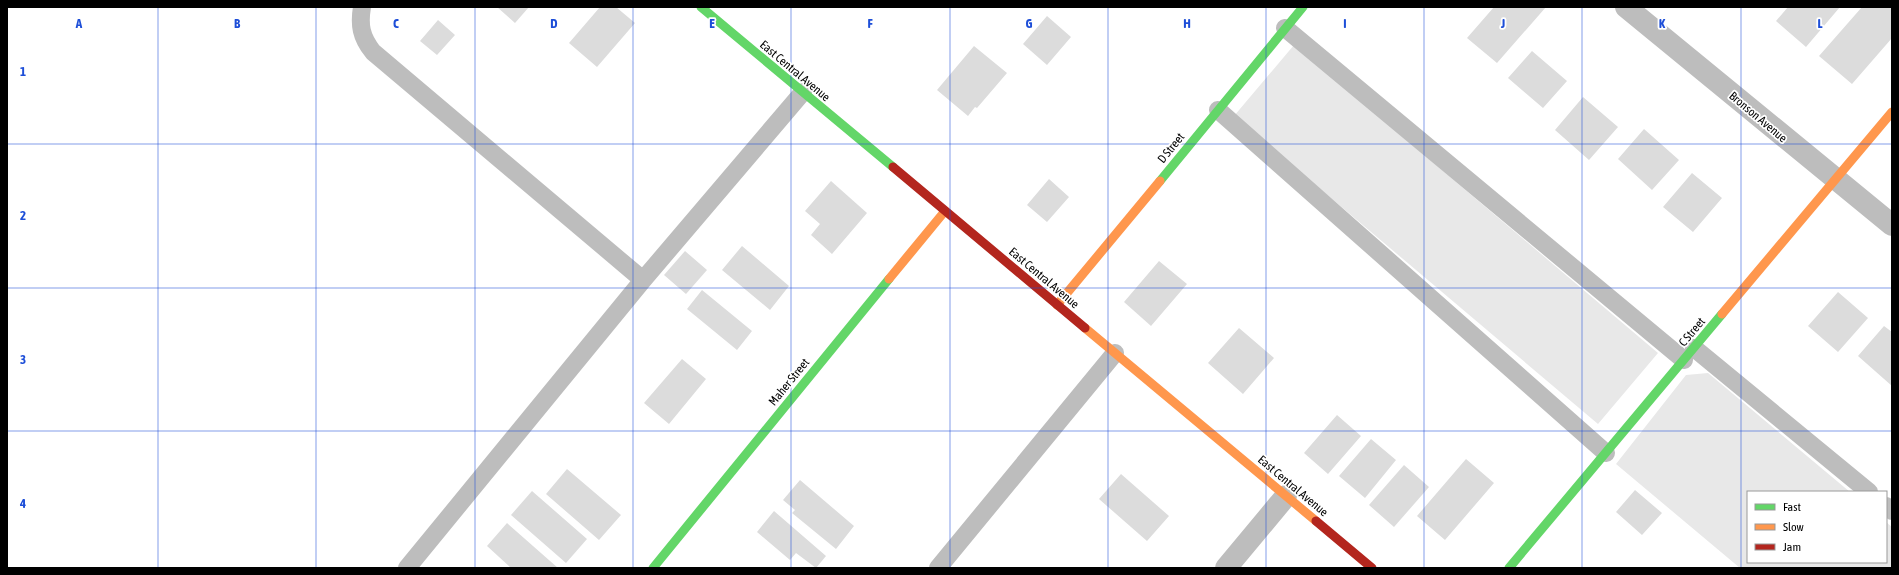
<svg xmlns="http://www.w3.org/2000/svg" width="1899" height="575" viewBox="0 0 1899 575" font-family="'Asap Condensed',sans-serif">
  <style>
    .green { fill: #e8e8e8 }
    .building { fill: #dcdcdc }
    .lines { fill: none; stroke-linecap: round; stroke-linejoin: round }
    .lane { stroke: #bdbdbd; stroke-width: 18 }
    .street { stroke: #bdbdbd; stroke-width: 22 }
    .fast { stroke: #63d668; stroke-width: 9 }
    .slow { stroke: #ff974d; stroke-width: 9 }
    .jam { stroke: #b3261e; stroke-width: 9 }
    .grid { fill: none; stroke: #1d4ed8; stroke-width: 1; stroke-opacity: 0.55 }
    .labels { text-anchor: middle; stroke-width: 3.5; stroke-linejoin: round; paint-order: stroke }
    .street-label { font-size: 12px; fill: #000; stroke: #fff }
    .grid-label { font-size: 13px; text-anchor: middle; font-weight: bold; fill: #1d4ed8; stroke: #fff; stroke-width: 3.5; stroke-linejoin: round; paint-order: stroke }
  </style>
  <rect width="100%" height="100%" fill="#fff"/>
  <path class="green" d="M 1294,45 L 1658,353 L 1598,424 L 1234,116 Z
    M 1708,373 L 1850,492 L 1748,492 L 1748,562 L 1886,562 L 1886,522 L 1892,527 L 1892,568 L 1740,568 L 1616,464 L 1686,375 Z"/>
  <path class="building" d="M 497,7 L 529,7 L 515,23 Z
    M 600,7 L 616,7 L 635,23 L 597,67 L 569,43 Z
    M 1494,7 L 1546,7 L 1497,63 L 1467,38 Z
    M 1788,7 L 1840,7 L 1806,47 L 1776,21 Z
    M 1862,7 L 1892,7 L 1892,38 L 1852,84 L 1819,56 Z
    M 1047,16 L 1071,37 L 1047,65 L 1023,44 Z
    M 438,20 L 455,35 L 437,55 L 420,41 Z
    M 974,46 L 1007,73 L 977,108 L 975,107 L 968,116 L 937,90 Z
    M 1532,51 L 1567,81 L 1543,108 L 1508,78 Z
    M 1583,97 L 1618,127 L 1589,160 L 1555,130 Z
    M 1644,129 L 1679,160 L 1652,190 L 1618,159 Z
    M 1692,173 L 1722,198 L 1693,232 L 1663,207 Z
    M 1049,179 L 1069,197 L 1047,222 L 1027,205 Z
    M 831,181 L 867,213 L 832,254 L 811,235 L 820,224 L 805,211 Z
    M 742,246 L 789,286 L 770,310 L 722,270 Z
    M 685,251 L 707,270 L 686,294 L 664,275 Z
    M 1159,261 L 1187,284 L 1151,326 L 1124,302 Z
    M 702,290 L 752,331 L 737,350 L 687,309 Z
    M 1838,292 L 1868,318 L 1838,352 L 1808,326 Z
    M 1884,326 L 1892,332 L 1892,386 L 1858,356 Z
    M 1239,328 L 1274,358 L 1243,394 L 1208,363 Z
    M 682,359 L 706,379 L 669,424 L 644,403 Z
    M 1337,415 L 1361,436 L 1328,474 L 1304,453 Z
    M 1371,439 L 1396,460 L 1365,498 L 1339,476 Z
    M 1466,459 L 1494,483 L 1445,540 L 1417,516 Z
    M 1404,465 L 1429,487 L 1394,527 L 1369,505 Z
    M 567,469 L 621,515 L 599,540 L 546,494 Z
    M 1121,474 L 1169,516 L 1147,541 L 1099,499 Z
    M 800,480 L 854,526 L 836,549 L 792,513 L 795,510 L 783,500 Z
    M 1635,490 L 1662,513 L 1642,535 L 1616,512 Z
    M 532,491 L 587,539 L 566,563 L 511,515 Z
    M 774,511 L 826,556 L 816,568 L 796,553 L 790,560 L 757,532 Z
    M 507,523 L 558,568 L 511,568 L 487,546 Z"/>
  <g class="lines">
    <path class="lane" d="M 362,7 C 359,25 361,37 373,52 L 643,280
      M 1285,28 L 1684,360
      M 1218,110 L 1606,453
      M 1694,348 L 1869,492
      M 1886,506 L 1892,511
      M 407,568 L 643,280 L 803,92
      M 938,568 L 1115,353"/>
    <path class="street" d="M 1626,7 L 1892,225
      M 1226,568 L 1286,496"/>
    <path class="fast" d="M 701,7 L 893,167
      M 1160,181 L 1303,7
      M 653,568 L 889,279
      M 1509,568 L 1722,314"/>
    <path class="slow" d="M 889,279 L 945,211
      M 1057,305 L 1160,181
      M 1722,314 L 1892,112
      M 1085,328 L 1316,521"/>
    <path class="jam" d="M 893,167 L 1085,328
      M 1316,521 L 1372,568"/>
  </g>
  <path class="grid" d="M 158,7 L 158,568M 316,7 L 316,568M 475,7 L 475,568M 633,7 L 633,568M 791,7 L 791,568M 950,7 L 950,568M 1108,7 L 1108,568M 1266,7 L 1266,568M 1424,7 L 1424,568M 1582,7 L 1582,568M 1741,7 L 1741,568M 7,144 L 1892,144M 7,288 L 1892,288M 7,431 L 1892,431"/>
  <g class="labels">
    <g class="street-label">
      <text transform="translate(795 71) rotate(40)" y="4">East Central Avenue</text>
      <text transform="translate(1758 117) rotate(40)" y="4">Bronson Avenue</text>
      <text transform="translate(1171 148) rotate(-51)" y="4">D Street</text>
      <text transform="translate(1044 278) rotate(40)" y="4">East Central Avenue</text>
      <text transform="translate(1692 332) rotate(-50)" y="4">C Street</text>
      <text transform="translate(789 382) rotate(-51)" y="4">Maher Street</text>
      <text transform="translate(1293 486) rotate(40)" y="4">East Central Avenue</text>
    </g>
  </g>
  <g class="grid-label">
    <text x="79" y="28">A</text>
    <text x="237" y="28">B</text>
    <text x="396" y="28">C</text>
    <text x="554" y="28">D</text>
    <text x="712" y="28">E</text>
    <text x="870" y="28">F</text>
    <text x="1029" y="28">G</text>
    <text x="1187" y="28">H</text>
    <text x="1345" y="28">I</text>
    <text x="1503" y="28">J</text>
    <text x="1662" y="28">K</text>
    <text x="1820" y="28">L</text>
    <text x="23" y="76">1</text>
    <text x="23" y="220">2</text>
    <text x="23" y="364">3</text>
    <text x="23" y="508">4</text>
  </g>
  <rect width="1899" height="575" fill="none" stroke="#000000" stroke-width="16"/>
  <rect x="1747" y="491" width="140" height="72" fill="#ffffff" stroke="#999999"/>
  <rect x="1755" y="504" width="20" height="6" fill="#63d668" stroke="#999999"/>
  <text x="1783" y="511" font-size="12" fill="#000000">Fast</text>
  <rect x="1755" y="524" width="20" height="6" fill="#ff974d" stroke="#999999"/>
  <text x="1783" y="531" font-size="12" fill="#000000">Slow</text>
  <rect x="1755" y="544" width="20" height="6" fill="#b3261e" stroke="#999999"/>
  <text x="1783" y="551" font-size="12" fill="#000000">Jam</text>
</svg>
